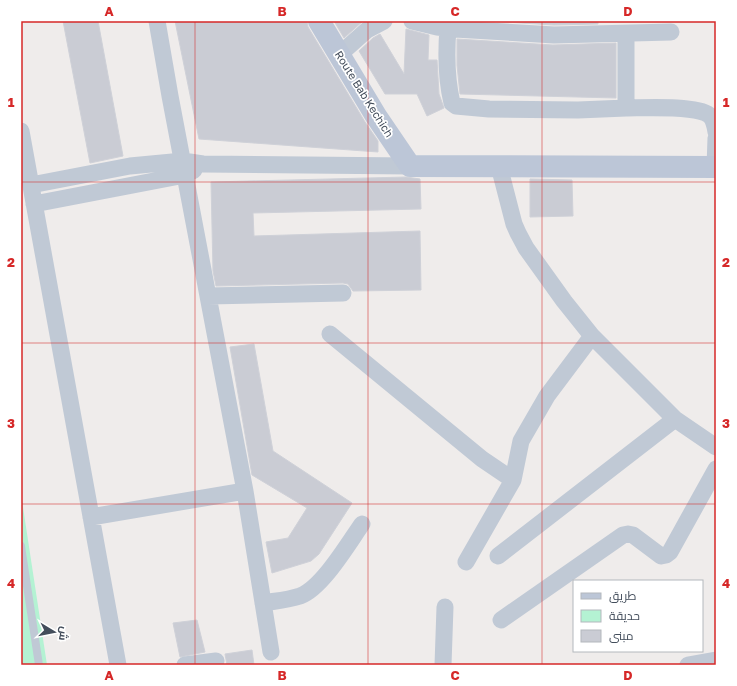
<svg xmlns="http://www.w3.org/2000/svg" width="737" height="686" viewBox="0 0 737 686" font-family="'Golos Text',Cairo,sans-serif">
  <style>
    .green { fill: #b4f2d3 }
    .building { fill: #caccd4; stroke: #cfd1d8 }
    .lines { fill: none; stroke-linecap: round; stroke-linejoin: round }
    .lane { stroke: #c0c9d5; stroke-width: 8 }
    .street { stroke: #c0c9d5; stroke-width: 17 }
    .secondary { stroke: #bcc6d7; stroke-width: 22 }
    .grid { fill: none; stroke: #d62828; stroke-width: 1; stroke-opacity: 0.55 }
    .labels { text-anchor: middle; stroke-width: 3.5; stroke-linejoin: round; paint-order: stroke }
    .street-label { font-size: 11px; fill: #434d5b; stroke: #fff }
    .neatline { fill: none; stroke: #d62828; stroke-width: 1.5 }
    .grid-label { font-size: 13px; text-anchor: middle; font-weight: bold; fill: #d62828 }
  </style>
  <rect width="100%" height="100%" fill="#efeceb"/>
  <path class="green" d="M 21,494 L 47,665 L 21,665 Z"/>
  <path class="building" d="M 63,21 L 98,21 L 123,156 L 90,163 Z
    M 175,21 L 307,21 L 308,27 L 365,122 L 378,141 L 378,152 L 199,139 Z
    M 334,21 L 363,21 L 344,38 Z
    M 488,21 L 598,21 L 598,24 L 554,25 Z
    M 406,29 L 429,35 L 428,60 L 437,60 L 439,94 L 444,108 L 427,116 L 417,94 L 385,94 L 359,51 L 373,38 L 380,34 L 404,74 Z
    M 457,39 L 553,45 L 616,43 L 616,98 L 460,94 L 457,65 Z
    M 406,177 L 420,179 L 421,209 L 253,213 L 254,236 L 420,231 L 421,290 L 353,291 L 348,284 L 343,283 L 216,286 L 213,271 L 211,182 Z
    M 530,179 L 572,180 L 573,216 L 530,217 Z
    M 254,344 L 273,451 L 352,503 L 319,554 L 311,561 L 272,573 L 266,542 L 288,538 L 307,508 L 252,475 L 230,347 Z
    M 197,620 L 205,652 L 180,657 L 173,623 Z
    M 252,650 L 254,665 L 227,665 L 225,654 Z"/>
  <g class="lines">
    <path class="lane" d="M 21,546 L 39,665"/>
    <path class="street" d="M 157,21 L 170,96 L 245,491 L 271,652
      M 412,21 L 437,27 L 455,29 L 554,35 L 671,32
      M 448,28 C 446,53 446,78 452,103 L 456,106 L 489,109 L 578,110 L 626,108
      M 626,34 L 626,108 C 643,108 696,105 709,115 C 714,119 715,126 716,132
      M 339,55 L 367,30 L 384,21
      M 21,131 L 118,665
      M 499,166 L 514,224 L 518,233 L 526,248 L 564,301 L 592,336 L 675,419 L 716,447
      M 715,167 L 716,138
      M 31,185 L 130,166 L 183,161 L 203,164 L 410,166
      M 34,204 L 185,175 L 194,170
      M 208,296 L 343,293
      M 330,334 L 482,459 L 513,480
      M 91,517 L 245,491
      M 498,556 L 675,419
      M 466,562 L 513,480 L 521,441 L 547,396 L 592,336
      M 263,603 C 275,601 288,600 300,596 C 322,588 348,544 362,524
      M 501,620 L 623,535 L 628,534 L 633,535 L 661,556 L 666,555 L 670,552 L 716,469
      M 185,665 L 216,661
      M 443,665 L 445,607
      M 688,665 L 716,660"/>
    <path class="secondary" d="M 319,21 L 376,116 L 410,166 L 716,167"/>
  </g>
  <path class="grid" d="M 195,21 L 195,665M 368,21 L 368,665M 542,21 L 542,665M 21,182 L 716,182M 21,343 L 716,343M 21,504 L 716,504"/>
  <g class="labels">
    <g class="street-label">
      <text transform="translate(364 94) rotate(58)" y="4">Route Bab Kechich</text>
    </g>
  </g>
  <rect width="737" height="686" fill="none" stroke="#ffffff" stroke-width="44"/>
  <rect x="573" y="580" width="130" height="72" fill="#ffffff" stroke="#b4b8bd"/>
  <rect x="581" y="593" width="20" height="6" fill="#bcc6d7" stroke="#b4b8bd"/>
  <text x="609" y="600" font-size="12" fill="#434d5b">طريق</text>
  <rect x="581" y="610" width="20" height="12" fill="#b4f2d3" stroke="#b4b8bd"/>
  <text x="609" y="620" font-size="12" fill="#434d5b">حديقة</text>
  <rect x="581" y="630" width="20" height="12" fill="#caccd4" stroke="#b4b8bd"/>
  <text x="609" y="640" font-size="12" fill="#434d5b">مبنى</text>
  <g transform="translate(54 632) rotate(100)" stroke="#ffffff" stroke-width="3" paint-order="stroke">
  <path d="M0-3L7 15L0 10L-7 15Z" fill="#434d5b"/>
  <text y="-6" font-size="11" font-weight="bold" text-anchor="middle" fill="#434d5b">ش</text>
  </g>
  <rect x="22" y="22" width="693" height="642" class="neatline"/>
  <g class="grid-label">
    <text x="109" y="16">A</text>
    <text x="282" y="16">B</text>
    <text x="455" y="16">C</text>
    <text x="628" y="16">D</text>
    <text x="11" y="107">1</text>
    <text x="726" y="107">1</text>
    <text x="11" y="267">2</text>
    <text x="726" y="267">2</text>
    <text x="11" y="428">3</text>
    <text x="726" y="428">3</text>
    <text x="11" y="588">4</text>
    <text x="726" y="588">4</text>
    <text x="109" y="680">A</text>
    <text x="282" y="680">B</text>
    <text x="455" y="680">C</text>
    <text x="628" y="680">D</text>
  </g>
</svg>
